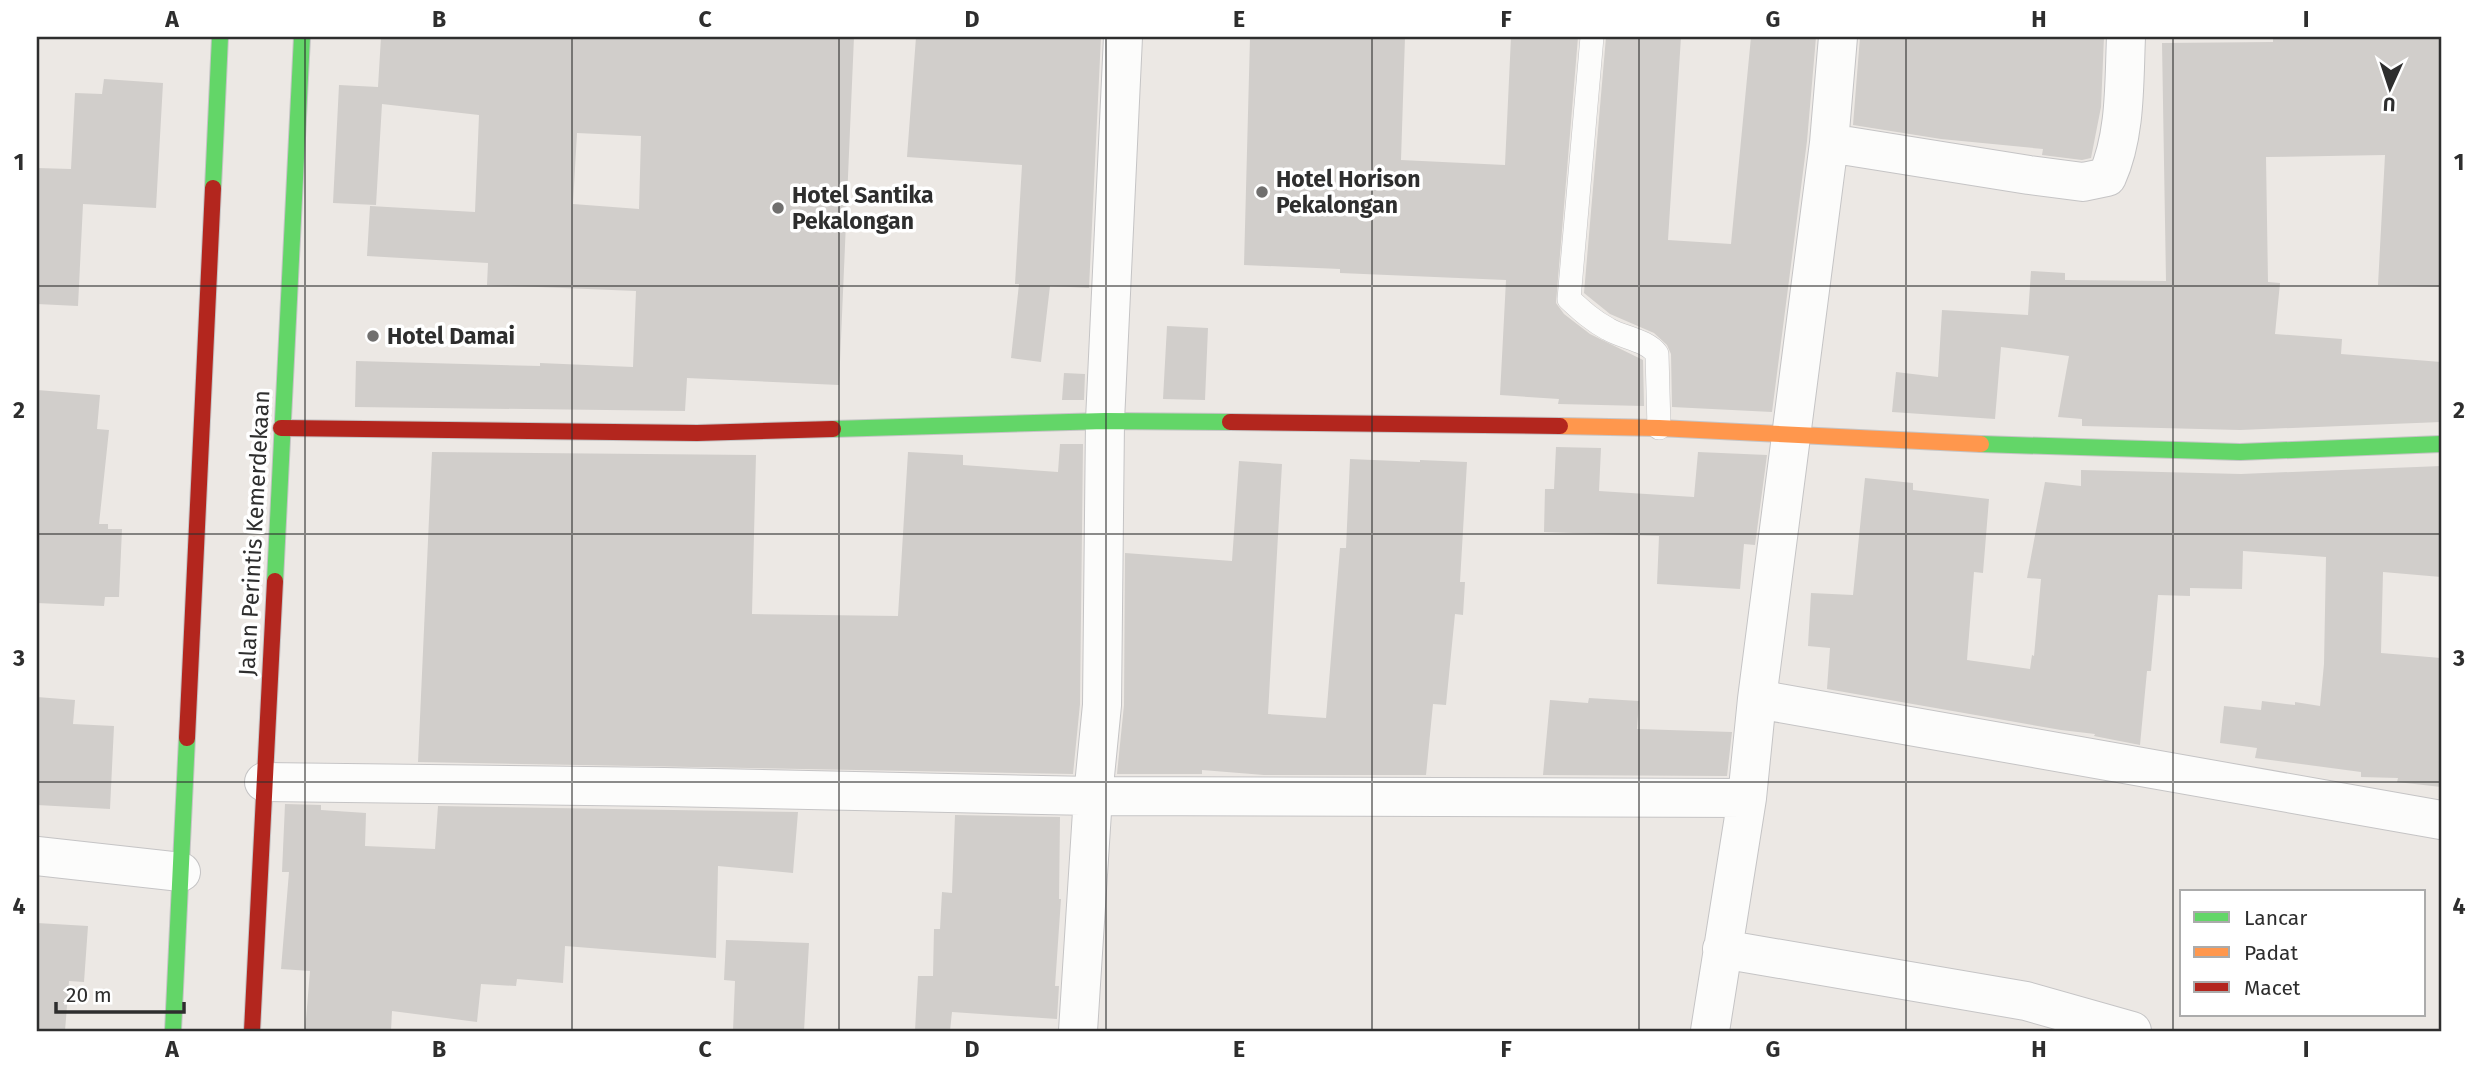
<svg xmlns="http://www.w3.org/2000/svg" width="2478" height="1068" viewBox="0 0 2478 1068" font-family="'Fira Sans',sans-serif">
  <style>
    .building { fill: #d1cecb; fill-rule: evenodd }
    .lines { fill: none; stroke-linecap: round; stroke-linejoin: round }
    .lane-casing { stroke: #c5c4c5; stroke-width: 24 }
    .street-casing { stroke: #c5c4c5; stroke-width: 40 }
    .fast-casing { stroke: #c5c4c5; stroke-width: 18 }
    .slow-casing { stroke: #c5c4c5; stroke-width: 18 }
    .jam-casing { stroke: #c5c4c5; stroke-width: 18 }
    .lane { stroke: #fcfcfb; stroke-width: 23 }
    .street { stroke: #fcfcfb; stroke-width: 38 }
    .fast { stroke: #63d668; stroke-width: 16 }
    .slow { stroke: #ff974d; stroke-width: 16 }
    .jam { stroke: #b3261e; stroke-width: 16 }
    .grid { fill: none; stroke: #2e2e2e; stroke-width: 2; stroke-opacity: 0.55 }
    .poi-dot { fill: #706f6e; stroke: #fff; stroke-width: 2.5 }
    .labels { text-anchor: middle; stroke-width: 7; stroke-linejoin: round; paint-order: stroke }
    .poi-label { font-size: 23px; font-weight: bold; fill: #2e2e2e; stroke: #fff; text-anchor: start }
    .street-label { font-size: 23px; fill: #2e2e2e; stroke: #fff }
    .neatline { fill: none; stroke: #2e2e2e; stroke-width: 2.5 }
    .grid-label { font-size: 23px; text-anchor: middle; font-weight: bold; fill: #2e2e2e }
  </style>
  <rect width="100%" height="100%" fill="#ece8e4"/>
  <path class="building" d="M 381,37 L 854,37 L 839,385 L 687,378 L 685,411 L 355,407 L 356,361 L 540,366 L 540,363 L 633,367 L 636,291 L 487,285 L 488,263 L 367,256 L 370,206 L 475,212 L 479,115 L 382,104 L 376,205 L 333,203 L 339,85 L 378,87 ZM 577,133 L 641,136 L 639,209 L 573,204 Z
    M 916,37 L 1101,37 L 1089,288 L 1050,286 L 1041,362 L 1011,358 L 1019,284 L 1015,284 L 1022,165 L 907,157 Z
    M 1250,37 L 1405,37 L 1401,160 L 1505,165 L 1511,37 L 1578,37 L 1556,303 L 1564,314 L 1590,334 L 1643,360 L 1644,406 L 1558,404 L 1559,399 L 1500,395 L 1506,280 L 1340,273 L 1340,269 L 1244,265 Z
    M 1606,37 L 1681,37 L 1668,240 L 1731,244 L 1751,37 L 1816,37 L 1807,141 L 1772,412 L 1672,407 L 1671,354 L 1667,345 L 1654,333 L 1610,314 L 1584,293 Z
    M 1860,37 L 2104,37 L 2101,107 L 2091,158 L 2082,160 L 2042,155 L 2043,149 L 1941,139 L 1853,125 Z
    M 2273,37 L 2441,37 L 2441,287 L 2378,285 L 2385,155 L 2266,157 L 2268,282 L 2280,283 L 2275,334 L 2342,339 L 2341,354 L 2441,362 L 2441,422 L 2240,430 L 2082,426 L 2082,419 L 2058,417 L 2069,356 L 2001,347 L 1995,419 L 1892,412 L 1896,372 L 1938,377 L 1942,310 L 2028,315 L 2031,271 L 2065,273 L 2065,280 L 2166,281 L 2162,43 L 2273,42 Z
    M 104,79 L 163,83 L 156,208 L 83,204 L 78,306 L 37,304 L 37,168 L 71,169 L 75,93 L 102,94 Z
    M 1167,326 L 1208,328 L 1205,400 L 1163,399 Z
    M 1064,373 L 1085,374 L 1084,400 L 1062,400 Z
    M 37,390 L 100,395 L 97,429 L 109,430 L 99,524 L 108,524 L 108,529 L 122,529 L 119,597 L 105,597 L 104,606 L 37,603 Z
    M 1060,444 L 1083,444 L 1080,704 L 1073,774 L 418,762 L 432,452 L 756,455 L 752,614 L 898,616 L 908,452 L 963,455 L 963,465 L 1058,472 Z
    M 1556,447 L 1601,448 L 1599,491 L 1694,497 L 1698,452 L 1767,455 L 1755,545 L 1744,544 L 1740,589 L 1657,584 L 1659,536 L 1544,532 L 1545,489 L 1554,489 Z
    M 1350,459 L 1420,462 L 1420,460 L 1467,462 L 1460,582 L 1465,582 L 1463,615 L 1455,614 L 1446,705 L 1433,704 L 1426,775 L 1264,775 L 1202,770 L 1202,774 L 1117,774 L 1124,705 L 1125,553 L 1232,561 L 1239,461 L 1282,464 L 1268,714 L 1326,718 L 1340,548 L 1346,548 Z
    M 2441,466 L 2441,577 L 2383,572 L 2381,653 L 2441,658 L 2441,787 L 2397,782 L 2398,778 L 2361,777 L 2361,772 L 2255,758 L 2257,748 L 2220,743 L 2224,706 L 2261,710 L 2262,701 L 2295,705 L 2295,702 L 2320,706 L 2324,664 L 2326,557 L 2243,551 L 2242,589 L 2190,588 L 2190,596 L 2158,595 L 2151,671 L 2147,671 L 2140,745 L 2094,736 L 2095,734 L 2061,730 L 1827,689 L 1830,648 L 1808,646 L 1811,593 L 1853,595 L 1865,478 L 1913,483 L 1913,490 L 1989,499 L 1983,573 L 1974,572 L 1967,660 L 2030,669 L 2032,655 L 2034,656 L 2041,579 L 2027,578 L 2045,482 L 2081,486 L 2081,470 L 2241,474 Z
    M 37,697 L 75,700 L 73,724 L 114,726 L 110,809 L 37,805 Z
    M 1589,698 L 1639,701 L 1637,729 L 1732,732 L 1727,776 L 1543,775 L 1550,700 L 1588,703 Z
    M 285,804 L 321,805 L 321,810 L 366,813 L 365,846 L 435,849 L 438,806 L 798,812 L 793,873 L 718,866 L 716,958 L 565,946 L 563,983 L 517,979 L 516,986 L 481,984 L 477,1022 L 392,1011 L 391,1031 L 305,1031 L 310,971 L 281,969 L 289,872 L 282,872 Z
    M 955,815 L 1060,817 L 1059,899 L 1061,899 L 1055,986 L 1059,986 L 1057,1019 L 952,1012 L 950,1031 L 915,1031 L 918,976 L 933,976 L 934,929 L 940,929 L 942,892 L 952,893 Z
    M 37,923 L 88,926 L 84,982 L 69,981 L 65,1031 L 37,1031 Z
    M 726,940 L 809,943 L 804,1031 L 733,1031 L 735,981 L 724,980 Z"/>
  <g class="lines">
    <defs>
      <path id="lane" d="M 1592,37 L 1569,299 C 1582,311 1593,321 1608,329 C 1623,338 1647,340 1657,354 L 1659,428"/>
      <path id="street" d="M 1829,143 L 2029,175 L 2083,182 L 2107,177 C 2126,135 2124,83 2126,37
        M 1757,699 L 2441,820
        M 264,782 L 664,787 L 1093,796 L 1747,798
        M 37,856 L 181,872
        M 1722,949 L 2026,1001 L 2132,1031
        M 1078,1031 L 1093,796 L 1102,705 L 1105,421 L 1123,37
        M 1710,1031 L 1747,798 L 1757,699 L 1829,143 L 1838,37"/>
      <path id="fast" d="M 213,188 L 220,37
        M 833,429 L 1105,421 L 1230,422
        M 1981,444 L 2240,452 L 2441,444
        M 275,581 L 302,37
        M 173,1031 L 187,738"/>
      <path id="slow" d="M 1560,426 L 1659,428 L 1981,444"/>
      <path id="jam" d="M 1230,422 L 1560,426
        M 281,428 L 697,433 L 833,429
        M 187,738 L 213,188
        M 252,1031 L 275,581"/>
    </defs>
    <use href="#lane" class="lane-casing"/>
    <use href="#street" class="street-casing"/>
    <use href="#fast" class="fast-casing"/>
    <use href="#slow" class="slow-casing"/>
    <use href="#jam" class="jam-casing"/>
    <use href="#lane" class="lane"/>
    <use href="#street" class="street"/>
    <use href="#fast" class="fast"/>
    <use href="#slow" class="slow"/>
    <use href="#jam" class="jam"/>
  </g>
  <path class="grid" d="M 305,37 L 305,1031M 572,37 L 572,1031M 839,37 L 839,1031M 1106,37 L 1106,1031M 1372,37 L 1372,1031M 1639,37 L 1639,1031M 1906,37 L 1906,1031M 2173,37 L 2173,1031M 37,286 L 2441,286M 37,534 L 2441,534M 37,782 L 2441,782"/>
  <g class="poi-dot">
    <circle cx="1262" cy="192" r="7"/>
    <circle cx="778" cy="208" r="7"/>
    <circle cx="373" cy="336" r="7"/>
  </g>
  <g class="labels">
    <g class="poi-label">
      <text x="1276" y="187">Hotel Horison<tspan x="1276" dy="26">Pekalongan</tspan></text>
      <text x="792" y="203">Hotel Santika<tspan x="792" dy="26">Pekalongan</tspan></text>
      <text x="387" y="344">Hotel Damai</text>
    </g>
    <g class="street-label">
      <text transform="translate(254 533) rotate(-87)" y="8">Jalan Perintis Kemerdekaan</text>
    </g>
  </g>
  <rect width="2478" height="1068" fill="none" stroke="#ffffff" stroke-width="77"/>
  <rect x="2180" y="890" width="245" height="126" fill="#ffffff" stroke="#ababab" stroke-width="2"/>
  <rect x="2194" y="912" width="35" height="10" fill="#63d668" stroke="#ababab" stroke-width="2"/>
  <text x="2244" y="925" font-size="21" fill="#2e2e2e">Lancar</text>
  <rect x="2194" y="947" width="35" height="10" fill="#ff974d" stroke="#ababab" stroke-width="2"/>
  <text x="2244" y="960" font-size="21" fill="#2e2e2e">Padat</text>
  <rect x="2194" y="982" width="35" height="10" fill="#b3261e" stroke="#ababab" stroke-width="2"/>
  <text x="2244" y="995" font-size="21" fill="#2e2e2e">Macet</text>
  <g transform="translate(2390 88) rotate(183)" stroke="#ffffff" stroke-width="5" paint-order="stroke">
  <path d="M0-5L12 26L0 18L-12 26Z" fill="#2e2e2e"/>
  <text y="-10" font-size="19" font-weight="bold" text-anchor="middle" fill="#2e2e2e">U</text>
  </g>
  <path d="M56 1002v10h128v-10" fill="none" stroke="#2e2e2e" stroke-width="3.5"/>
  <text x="66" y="1002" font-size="21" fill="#2e2e2e" stroke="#ffffff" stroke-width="5" paint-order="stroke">20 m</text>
  <rect x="38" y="38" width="2402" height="992" class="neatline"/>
  <g class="grid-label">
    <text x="172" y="27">A</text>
    <text x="439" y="27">B</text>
    <text x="705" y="27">C</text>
    <text x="972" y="27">D</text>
    <text x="1239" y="27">E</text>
    <text x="1506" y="27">F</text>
    <text x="1773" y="27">G</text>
    <text x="2039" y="27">H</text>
    <text x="2306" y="27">I</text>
    <text x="19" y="170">1</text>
    <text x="2459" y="170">1</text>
    <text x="19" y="418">2</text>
    <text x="2459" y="418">2</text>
    <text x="19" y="666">3</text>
    <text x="2459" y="666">3</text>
    <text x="19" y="914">4</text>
    <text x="2459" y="914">4</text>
    <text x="172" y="1057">A</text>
    <text x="439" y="1057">B</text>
    <text x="705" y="1057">C</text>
    <text x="972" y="1057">D</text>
    <text x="1239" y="1057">E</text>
    <text x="1506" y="1057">F</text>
    <text x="1773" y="1057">G</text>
    <text x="2039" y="1057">H</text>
    <text x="2306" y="1057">I</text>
  </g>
</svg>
